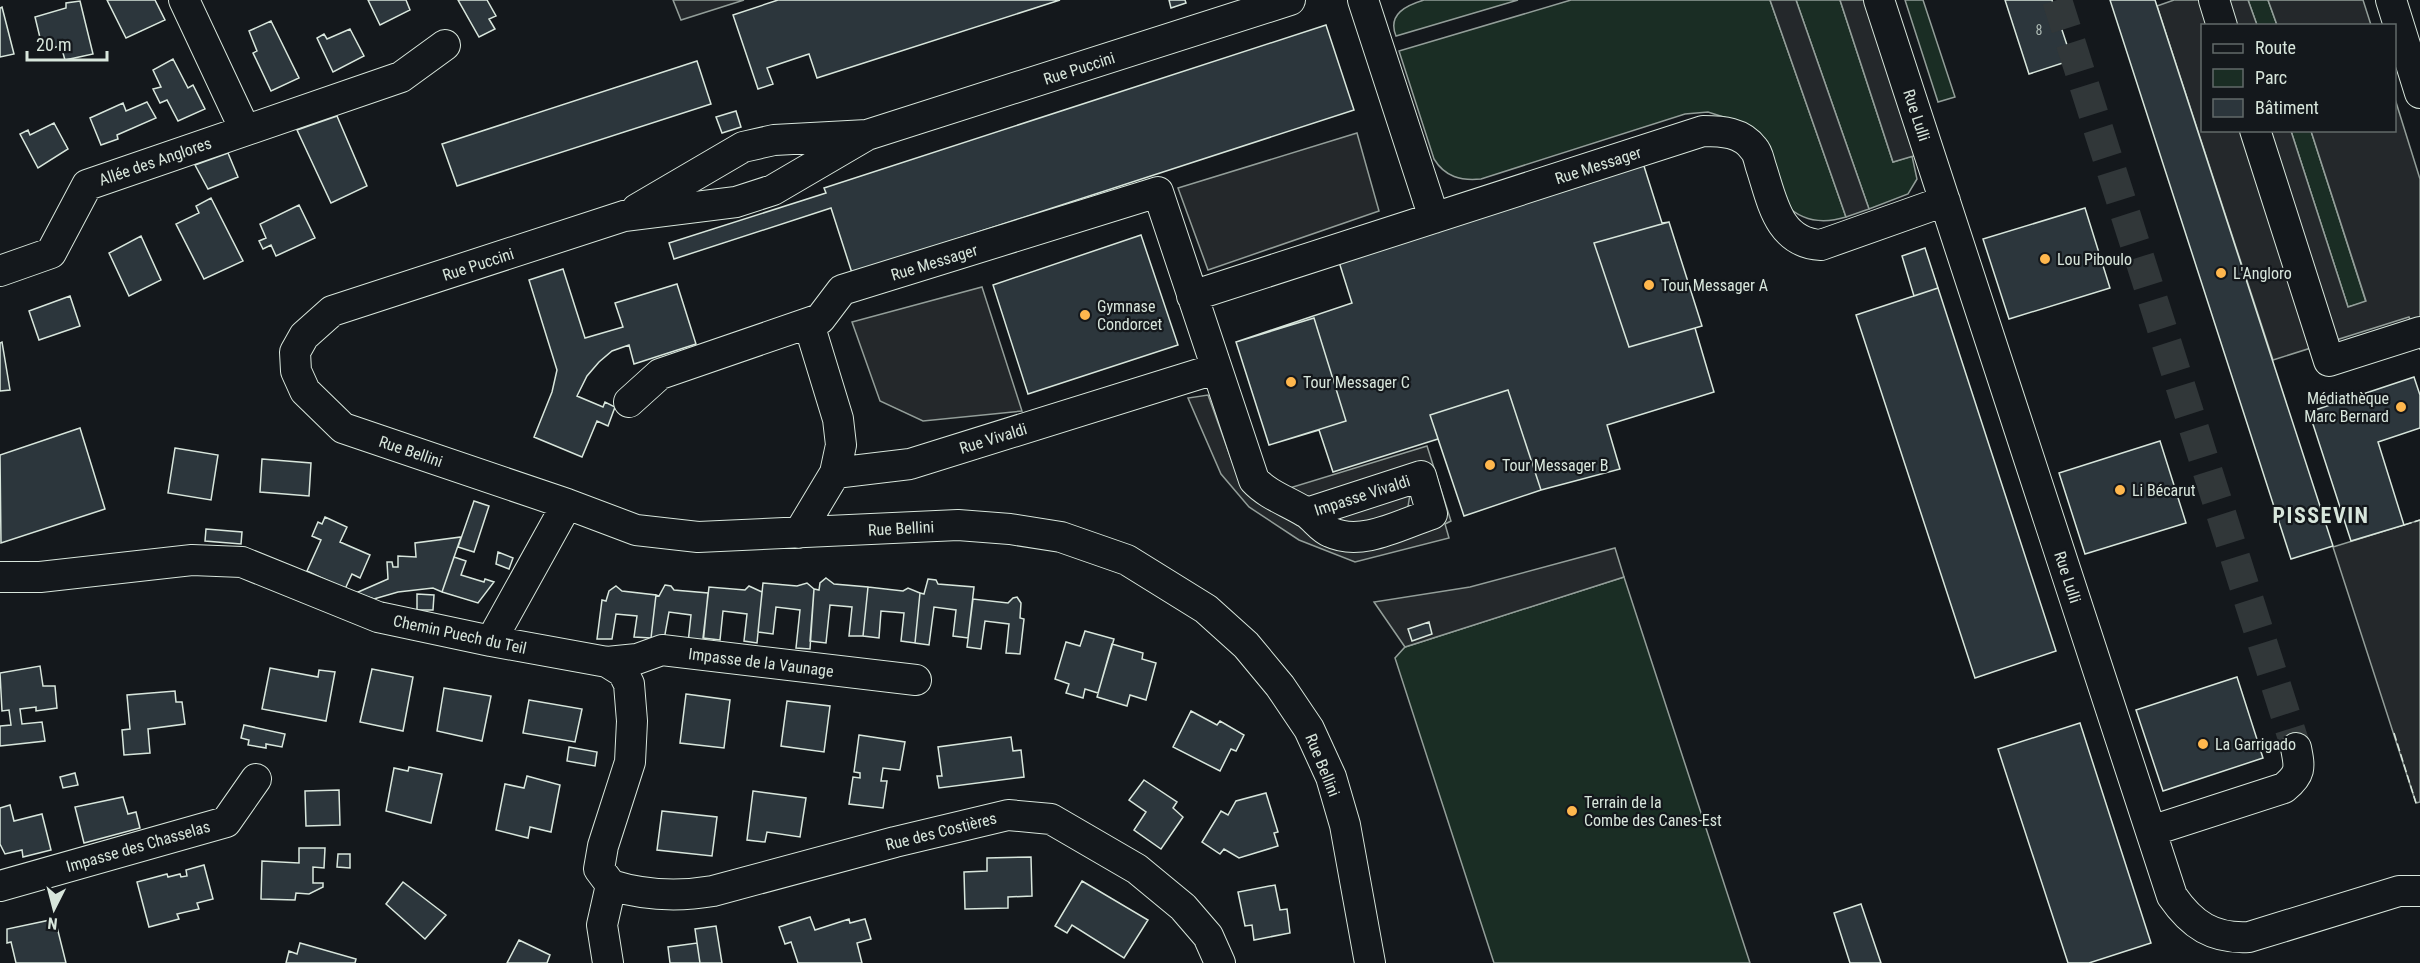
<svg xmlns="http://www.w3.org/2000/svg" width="2420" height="963" viewBox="0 0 2420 963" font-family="'Roboto Condensed',sans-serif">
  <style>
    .green { fill: #1a2d24; stroke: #939e99; stroke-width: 1.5 }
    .parking { fill: #24282b; stroke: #939e99; stroke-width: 1.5 }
    .building { fill: #2c363c; stroke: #d8e6dc; stroke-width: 1.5 }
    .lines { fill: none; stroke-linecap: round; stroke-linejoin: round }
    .minor-tunnel { stroke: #313739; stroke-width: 30; stroke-dasharray: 30 15; stroke-linecap: butt }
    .minor-casing { stroke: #d8e6dc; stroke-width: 32 }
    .minor { stroke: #14181c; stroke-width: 30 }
    .fence { stroke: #d8e6dc; stroke-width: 1.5; stroke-dasharray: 8 3; stroke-linecap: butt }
    .poi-dot { fill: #ffb74d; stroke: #14181c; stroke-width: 2 }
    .labels { text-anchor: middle; stroke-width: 4.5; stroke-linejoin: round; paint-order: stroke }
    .number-label { font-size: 14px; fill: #adbab4 }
    .street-label { font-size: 16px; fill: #d8e6dc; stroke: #14181c }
    .poi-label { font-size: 16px; fill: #d8e6dc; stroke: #14181c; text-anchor: start }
    .district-label { font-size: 22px; font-weight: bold; letter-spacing: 1.5px; fill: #d8e6dc; stroke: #14181c }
  </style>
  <rect width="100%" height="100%" fill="#14181c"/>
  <path class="green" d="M 1424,0 L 1518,0 L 1396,36 C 1387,14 1407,5 1424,0 Z
    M 1571,0 L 1770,0 L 1846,217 C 1823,224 1803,222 1786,205 L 1736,121 L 1708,112 L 1685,114 L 1481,179 C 1461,181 1445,177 1434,159 L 1399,51 Z
    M 1796,0 L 1840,0 L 1893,162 L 1912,156 L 1917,179 L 1908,194 L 1869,209 Z
    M 1905,0 L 1923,0 L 1955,97 L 1938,102 Z
    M 2248,0 L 2268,0 L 2277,25 L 2257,25 Z
    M 2291,131 L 2311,131 L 2366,302 L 2348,307 Z
    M 1624,577 L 1750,963 L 1494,963 L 1395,658 L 1405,647 Z"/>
  <path class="parking" d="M 673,0 L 744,0 L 681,20 Z
    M 1770,0 L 1796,0 L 1869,209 L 1846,217 Z
    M 1840,0 L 1867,0 L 1917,155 L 1893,162 Z
    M 2174,0 L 2248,0 L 2257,25 L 2202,26 L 2202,130 L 2291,131 L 2348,307 L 2366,301 L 2311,131 L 2394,130 L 2395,99 L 2420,179 L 2420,350 L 2409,317 L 2273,360 L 2157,6 Z
    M 2268,0 L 2363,0 L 2371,25 L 2277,25 Z
    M 1357,133 L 1379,211 L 1208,270 L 1178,188 Z
    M 982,287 L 1022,411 L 923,421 L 880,401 L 852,322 Z
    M 1208,395 L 1233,464 L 1308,527 L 1441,524 L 1424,468 L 1303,505 L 1283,490 L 1427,446 L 1451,521 L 1445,524 L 1449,538 L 1355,562 L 1299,540 L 1249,507 L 1221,474 L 1188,398 Z
    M 1411,488 L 1406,519 L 1331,530 L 1325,513 Z
    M 2420,520 L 2420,802 L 2416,803 L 2333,547 Z
    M 1615,548 L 1624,577 L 1405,647 L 1374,602 L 1470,587 Z"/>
  <path class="building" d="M 107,0 L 155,0 L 165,20 L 126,38 Z
    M 368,0 L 406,0 L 410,10 L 380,25 Z
    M 458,0 L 487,0 L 496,16 L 489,19 L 495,29 L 479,37 Z
    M 778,0 L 1060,0 L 817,78 L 809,54 L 767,68 L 773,84 L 758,89 L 733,15 Z
    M 1169,0 L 1185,0 L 1186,3 L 1171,8 Z
    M 2005,0 L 2052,0 L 2072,60 L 2029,74 Z
    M 2110,0 L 2155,0 L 2333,546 L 2291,559 Z
    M 80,1 L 93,54 L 65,60 L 61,46 L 43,50 L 35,17 L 66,8 L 66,3 Z
    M 2,7 L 14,54 L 0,57 L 0,8 Z
    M 271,21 L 299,78 L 271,91 L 253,53 L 257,51 L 249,31 Z
    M 1326,25 L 1354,110 L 852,273 L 831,208 L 674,259 L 669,243 L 826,193 L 824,188 Z
    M 350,29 L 364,56 L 333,72 L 317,38 L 324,34 L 327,39 Z
    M 173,59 L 188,88 L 193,85 L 205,109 L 178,121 L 167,100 L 160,103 L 153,89 L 161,87 L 153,70 Z
    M 697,61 L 711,104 L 457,186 L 442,144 Z
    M 147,102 L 156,118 L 117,135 L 118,139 L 101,145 L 90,118 L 123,103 L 126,111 Z
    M 736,111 L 741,127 L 722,133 L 716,117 Z
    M 337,116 L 367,186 L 331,203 L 297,130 Z
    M 54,123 L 68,149 L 38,168 L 20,134 L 28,130 L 30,135 Z
    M 228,153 L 238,177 L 208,189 L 195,165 Z
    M 1643,163 L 1662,223 L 1669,222 L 1702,326 L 1695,328 L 1714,392 L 1607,425 L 1620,469 L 1541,490 L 1464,516 L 1438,439 L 1333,472 L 1319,430 L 1269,445 L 1236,342 L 1352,303 L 1339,262 Z
    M 211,198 L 243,261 L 204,279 L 176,224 L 199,213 L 196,206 Z
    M 299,205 L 315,238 L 276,256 L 271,245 L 263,249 L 259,241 L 266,238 L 260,224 Z
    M 2085,208 L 2110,288 L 2009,319 L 1983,239 Z
    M 1669,222 L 1702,326 L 1629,347 L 1594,243 Z
    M 1141,235 L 1178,345 L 1028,394 L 993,285 Z
    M 141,236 L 161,280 L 129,296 L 109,253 Z
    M 1925,248 L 1938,288 L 1914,296 L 1902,256 Z
    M 563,269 L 585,338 L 623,327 L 615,303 L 677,284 L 696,344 L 634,364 L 629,345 L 612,351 L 599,362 L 587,376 L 577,396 L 603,407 L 605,402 L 615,407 L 608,426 L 597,421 L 582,457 L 534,437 L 552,392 L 557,370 L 529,280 Z
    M 1938,288 L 2056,651 L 1975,678 L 1856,315 Z
    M 70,296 L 80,326 L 39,340 L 29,311 Z
    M 1314,318 L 1346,421 L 1269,445 L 1236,342 Z
    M 2,342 L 10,390 L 0,391 L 0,343 Z
    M 2414,377 L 2420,395 L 2420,428 L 2378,442 L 2404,525 L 2351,541 L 2309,412 Z
    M 1508,390 L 1541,490 L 1464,516 L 1430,415 Z
    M 80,428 L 105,509 L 1,543 L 0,455 Z
    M 2160,441 L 2186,523 L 2085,554 L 2059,473 Z
    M 175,448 L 218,455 L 211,500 L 168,493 Z
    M 262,459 L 311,463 L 309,496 L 260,492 Z
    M 474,501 L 489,506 L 474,552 L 458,547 Z
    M 325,517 L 347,527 L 340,542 L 370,555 L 360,578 L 352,574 L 345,589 L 307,571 L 321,540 L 312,536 L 318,522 L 322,524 Z
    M 206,529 L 242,532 L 241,544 L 205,541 Z
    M 461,537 L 442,592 L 433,588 L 398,592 L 374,599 L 356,593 L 388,579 L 387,562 L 392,562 L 393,567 L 398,567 L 398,556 L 416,557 L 415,543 Z
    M 498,552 L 513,558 L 509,569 L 496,564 Z
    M 454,557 L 466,561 L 461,575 L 484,582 L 485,579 L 494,582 L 478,603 L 442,592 Z
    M 826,578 L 834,584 L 868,587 L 863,636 L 849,636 L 852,607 L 830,605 L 826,643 L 810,641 L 814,589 L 819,590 L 820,583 Z
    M 928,579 L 936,580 L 938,584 L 974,587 L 968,638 L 953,636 L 956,610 L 934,607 L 929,645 L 915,643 L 920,593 L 924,594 Z
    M 763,583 L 797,586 L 807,583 L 814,589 L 810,649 L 796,648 L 800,610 L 776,607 L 773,634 L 758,632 Z
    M 665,585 L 671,586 L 674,590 L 708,593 L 703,644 L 688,643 L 691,615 L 669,612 L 664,640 L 651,638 L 656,595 L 659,596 Z
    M 616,586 L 622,591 L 656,595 L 651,638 L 634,637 L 637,616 L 616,614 L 612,639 L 597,639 L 602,600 L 606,601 L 609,591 Z
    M 749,586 L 762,592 L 757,643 L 744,641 L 747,614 L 723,611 L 720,640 L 703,638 L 709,587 L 745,590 Z
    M 868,587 L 903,591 L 908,588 L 920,593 L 915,643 L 901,641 L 904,613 L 881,611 L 879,638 L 863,636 Z
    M 417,594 L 434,595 L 433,610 L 417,610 Z
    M 1017,597 L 1021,603 L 1020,618 L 1024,619 L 1020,654 L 1006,653 L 1009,624 L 985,621 L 981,649 L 967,647 L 973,599 L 1008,603 L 1013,598 Z
    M 1429,622 L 1432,634 L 1412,641 L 1408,629 Z
    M 1085,631 L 1114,639 L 1098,693 L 1085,689 L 1083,698 L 1066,693 L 1069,684 L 1055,679 L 1066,642 L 1080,646 Z
    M 1112,644 L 1143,653 L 1142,659 L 1156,663 L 1146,700 L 1130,695 L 1127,706 L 1097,697 Z
    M 40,666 L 43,686 L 55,686 L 57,708 L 36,711 L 36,707 L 20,709 L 22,724 L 42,722 L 45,741 L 0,746 L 0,726 L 11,725 L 9,710 L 2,711 L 0,673 Z
    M 270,668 L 318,677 L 319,670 L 335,672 L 326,721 L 262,709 Z
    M 372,669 L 413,677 L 403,731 L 360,722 Z
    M 2237,677 L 2263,758 L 2163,791 L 2136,710 Z
    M 444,688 L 491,696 L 482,741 L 437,731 Z
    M 175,691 L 176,702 L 182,702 L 185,724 L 148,729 L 150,753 L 124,755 L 122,730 L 130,729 L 127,695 Z
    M 686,694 L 730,700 L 724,748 L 680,743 Z
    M 529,700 L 582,709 L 575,742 L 523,733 Z
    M 787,701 L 830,706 L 824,752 L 781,746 Z
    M 1191,711 L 1217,725 L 1220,721 L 1244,735 L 1236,751 L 1231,749 L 1220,771 L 1173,747 Z
    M 2080,723 L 2151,943 L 2089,963 L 2068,963 L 1998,749 Z
    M 244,725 L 285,734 L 282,747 L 266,744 L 266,748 L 248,745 L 249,740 L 241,738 Z
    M 859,735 L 905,742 L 900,770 L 883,768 L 881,781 L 887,781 L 883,808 L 849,804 L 853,777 L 860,778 L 860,773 L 854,772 Z
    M 1011,737 L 1013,751 L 1021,750 L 1024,777 L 939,788 L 937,776 L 942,776 L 938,747 Z
    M 569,747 L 597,752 L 595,766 L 567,761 Z
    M 409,767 L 442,774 L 431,823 L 386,811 L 394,768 L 408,771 Z
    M 75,773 L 78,785 L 63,788 L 60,777 Z
    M 527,776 L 560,785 L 551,832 L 530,827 L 528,838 L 496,830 L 505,784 L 524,788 Z
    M 1144,780 L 1177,802 L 1173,808 L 1183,817 L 1161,849 L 1134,830 L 1146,812 L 1129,800 Z
    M 339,790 L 340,825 L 306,826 L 305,791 Z
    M 753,791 L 806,798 L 800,837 L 767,832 L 765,842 L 747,840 Z
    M 1266,793 L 1278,832 L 1274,833 L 1278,846 L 1239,858 L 1224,849 L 1220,854 L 1202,842 L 1221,811 L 1228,815 L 1236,801 Z
    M 123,797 L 128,814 L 136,812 L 140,828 L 84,843 L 75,807 Z
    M 10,805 L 14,821 L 42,814 L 51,850 L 23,857 L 22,850 L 5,854 L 0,844 L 0,808 Z
    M 662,811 L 717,817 L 712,856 L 657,850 Z
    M 299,848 L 325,848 L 324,868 L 313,867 L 313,883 L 323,883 L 323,887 L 309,894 L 296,893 L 295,900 L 261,899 L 262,861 L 299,863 Z
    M 338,854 L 350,854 L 350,868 L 337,867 Z
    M 1031,857 L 1032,896 L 1008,897 L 1008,908 L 965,909 L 964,872 L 987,871 L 987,858 Z
    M 204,865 L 213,899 L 197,903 L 199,909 L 177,914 L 179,919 L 149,927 L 137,882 L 167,874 L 168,877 L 180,874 L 181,877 L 187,876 L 186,870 Z
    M 1082,881 L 1148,920 L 1124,958 L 1072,925 L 1067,933 L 1055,926 Z
    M 403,882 L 446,915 L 425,939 L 386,904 Z
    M 1275,885 L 1280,910 L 1287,909 L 1290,933 L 1254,940 L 1252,925 L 1245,926 L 1238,892 Z
    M 1861,904 L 1881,963 L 1850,963 L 1834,913 Z
    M 810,917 L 815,930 L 849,919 L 850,923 L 865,919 L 871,939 L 857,943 L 862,963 L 798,963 L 791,942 L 785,944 L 779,927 Z
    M 55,919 L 66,963 L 16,963 L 11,942 L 7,943 L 7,929 Z
    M 716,926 L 722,963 L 700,963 L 695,929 Z
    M 519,940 L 550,955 L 547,963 L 507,963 Z
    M 300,943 L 356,959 L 355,963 L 286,963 L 289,951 L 297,954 Z
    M 697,943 L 700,963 L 670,963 L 668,947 Z"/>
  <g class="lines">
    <path class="minor-tunnel" d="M 2057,0 L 2296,748"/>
    <defs>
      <path id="minor" d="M 184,0 L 245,130
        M 1363,0 L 1434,218
        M 1879,0 L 2172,896 C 2192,925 2213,939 2249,937 L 2399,891 L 2420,891
        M 2214,0 L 2222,26
        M 2391,0 L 2420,93
        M 2255,130 L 2329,361 L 2420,332
        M 867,135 L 773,190 L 736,202 L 624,216 L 332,311 L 304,336 L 295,352 L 296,371 L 305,391 L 343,428 L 567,504 L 636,530 L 698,537 L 958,525 L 1010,529 L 1061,537 L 1127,560 L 1206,609 L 1246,645 L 1280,686 L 1309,729 L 1331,777 L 1345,825 L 1370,963
        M 637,209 L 743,147 L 774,140 L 867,135 L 1290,0
        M 0,271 L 51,253 L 87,185 L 401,77 L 445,45
        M 1192,296 L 1703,131 C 1722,131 1742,132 1754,149 C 1758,153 1759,161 1761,167 C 1772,200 1778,243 1821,245 L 1945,201
        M 809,324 L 838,419 L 841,445 L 835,473
        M 629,402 L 660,374 L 820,319 L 842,290 L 1158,192 L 1254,480 C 1268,495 1287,501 1305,512 C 1314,517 1320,528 1330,532 C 1362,547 1401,524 1432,514 L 1421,476 L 1307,513
        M 799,533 L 835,473 L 910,464 L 1215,369
        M 0,577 L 40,577 L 192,560 L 242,562 L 378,617 L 491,641 L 607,662 L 623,672 L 629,684 L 632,721 L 630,762 L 603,846 L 599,869 L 611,885 L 602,925 L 608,963
        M 491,641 L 567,504
        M 607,662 L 637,659 L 662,650 L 916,680
        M 2151,831 L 2284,788 C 2301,774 2300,768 2296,748
        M 611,885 C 646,896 678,897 713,891 L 895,842 L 1008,815 L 1051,819 L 1137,869 L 1183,907 L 1208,936 L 1220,963
        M 0,886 L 226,822 L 256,779"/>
    </defs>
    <use href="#minor" class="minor-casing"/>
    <use href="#minor" class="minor"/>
    <path class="fence" d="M 2404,525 L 2420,520
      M 2394,733 L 2416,803"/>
  </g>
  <g class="poi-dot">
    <circle cx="2045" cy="259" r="6"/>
    <circle cx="2221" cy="273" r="6"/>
    <circle cx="1649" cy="285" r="6"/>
    <circle cx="1085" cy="315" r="6"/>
    <circle cx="1291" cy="382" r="6"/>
    <circle cx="2401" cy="407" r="6"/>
    <circle cx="1490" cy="465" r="6"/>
    <circle cx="2120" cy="490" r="6"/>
    <circle cx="2203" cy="744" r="6"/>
    <circle cx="1572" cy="811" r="6"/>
  </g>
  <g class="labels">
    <g class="number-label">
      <text x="2039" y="35">8</text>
    </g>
    <g class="street-label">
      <text transform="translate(1079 68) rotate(-18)" y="6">Rue Puccini</text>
      <text transform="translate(1917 115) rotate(72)" y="6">Rue Lulli</text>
      <text transform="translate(155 161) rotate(-19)" y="6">Allée des Anglores</text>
      <text transform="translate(1598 165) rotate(-18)" y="6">Rue Messager</text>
      <text transform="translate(934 262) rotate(-17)" y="6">Rue Messager</text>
      <text transform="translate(478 264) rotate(-18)" y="6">Rue Puccini</text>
      <text transform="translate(993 438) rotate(-17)" y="6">Rue Vivaldi</text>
      <text transform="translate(411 451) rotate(19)" y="6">Rue Bellini</text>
      <text transform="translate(1362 495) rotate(-18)" y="6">Impasse Vivaldi</text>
      <text transform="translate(901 528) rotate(-3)" y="6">Rue Bellini</text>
      <text transform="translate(2068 577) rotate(72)" y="6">Rue Lulli</text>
      <text transform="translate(460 634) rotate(12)" y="6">Chemin Puech du Teil</text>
      <text transform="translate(761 662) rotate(7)" y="6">Impasse de la Vaunage</text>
      <text transform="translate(1323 765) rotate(68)" y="6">Rue Bellini</text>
      <text transform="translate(941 831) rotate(-14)" y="6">Rue des Costières</text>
      <text transform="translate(138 846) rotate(-16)" y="6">Impasse des Chasselas</text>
    </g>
    <g class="poi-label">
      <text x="2057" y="265">Lou Piboulo</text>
      <text x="2233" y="279">L'Angloro</text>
      <text x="1661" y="291">Tour Messager A</text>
      <text x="1097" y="312">Gymnase<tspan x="1097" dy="18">Condorcet</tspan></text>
      <text x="1303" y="388">Tour Messager C</text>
      <text x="2389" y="404" text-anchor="end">Médiathèque<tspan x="2389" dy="18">Marc Bernard</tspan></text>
      <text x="1502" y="471">Tour Messager B</text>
      <text x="2132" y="496">Li Bécarut</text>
      <text x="2215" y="750">La Garrigado</text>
      <text x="1584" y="808">Terrain de la<tspan x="1584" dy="18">Combe des Canes-Est</tspan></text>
    </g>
    <g class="district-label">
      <text x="2321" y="523">PISSEVIN</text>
    </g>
  </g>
  <rect x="2201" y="24" width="195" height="108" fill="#14181c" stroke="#626a69" stroke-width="1.5"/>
  <rect x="2213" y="44" width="30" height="9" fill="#14181c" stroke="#626a69" stroke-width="1.5"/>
  <text x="2255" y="54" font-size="18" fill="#d8e6dc">Route</text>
  <rect x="2213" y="69" width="30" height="18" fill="#1a2d24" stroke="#626a69" stroke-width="1.5"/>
  <text x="2255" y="84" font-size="18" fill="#d8e6dc">Parc</text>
  <rect x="2213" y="99" width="30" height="18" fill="#2c363c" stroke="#626a69" stroke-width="1.5"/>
  <text x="2255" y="114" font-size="18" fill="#d8e6dc">Bâtiment</text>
  <g transform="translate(54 909) rotate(186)" stroke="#14181c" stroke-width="4.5" paint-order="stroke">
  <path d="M0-4.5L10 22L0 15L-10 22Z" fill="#d8e6dc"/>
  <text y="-9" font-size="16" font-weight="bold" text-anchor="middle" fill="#d8e6dc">N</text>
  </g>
  <path d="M27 51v9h80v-9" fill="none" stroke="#d8e6dc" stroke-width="3"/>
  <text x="36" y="51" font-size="18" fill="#d8e6dc" stroke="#14181c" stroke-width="4.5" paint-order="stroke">20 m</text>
</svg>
